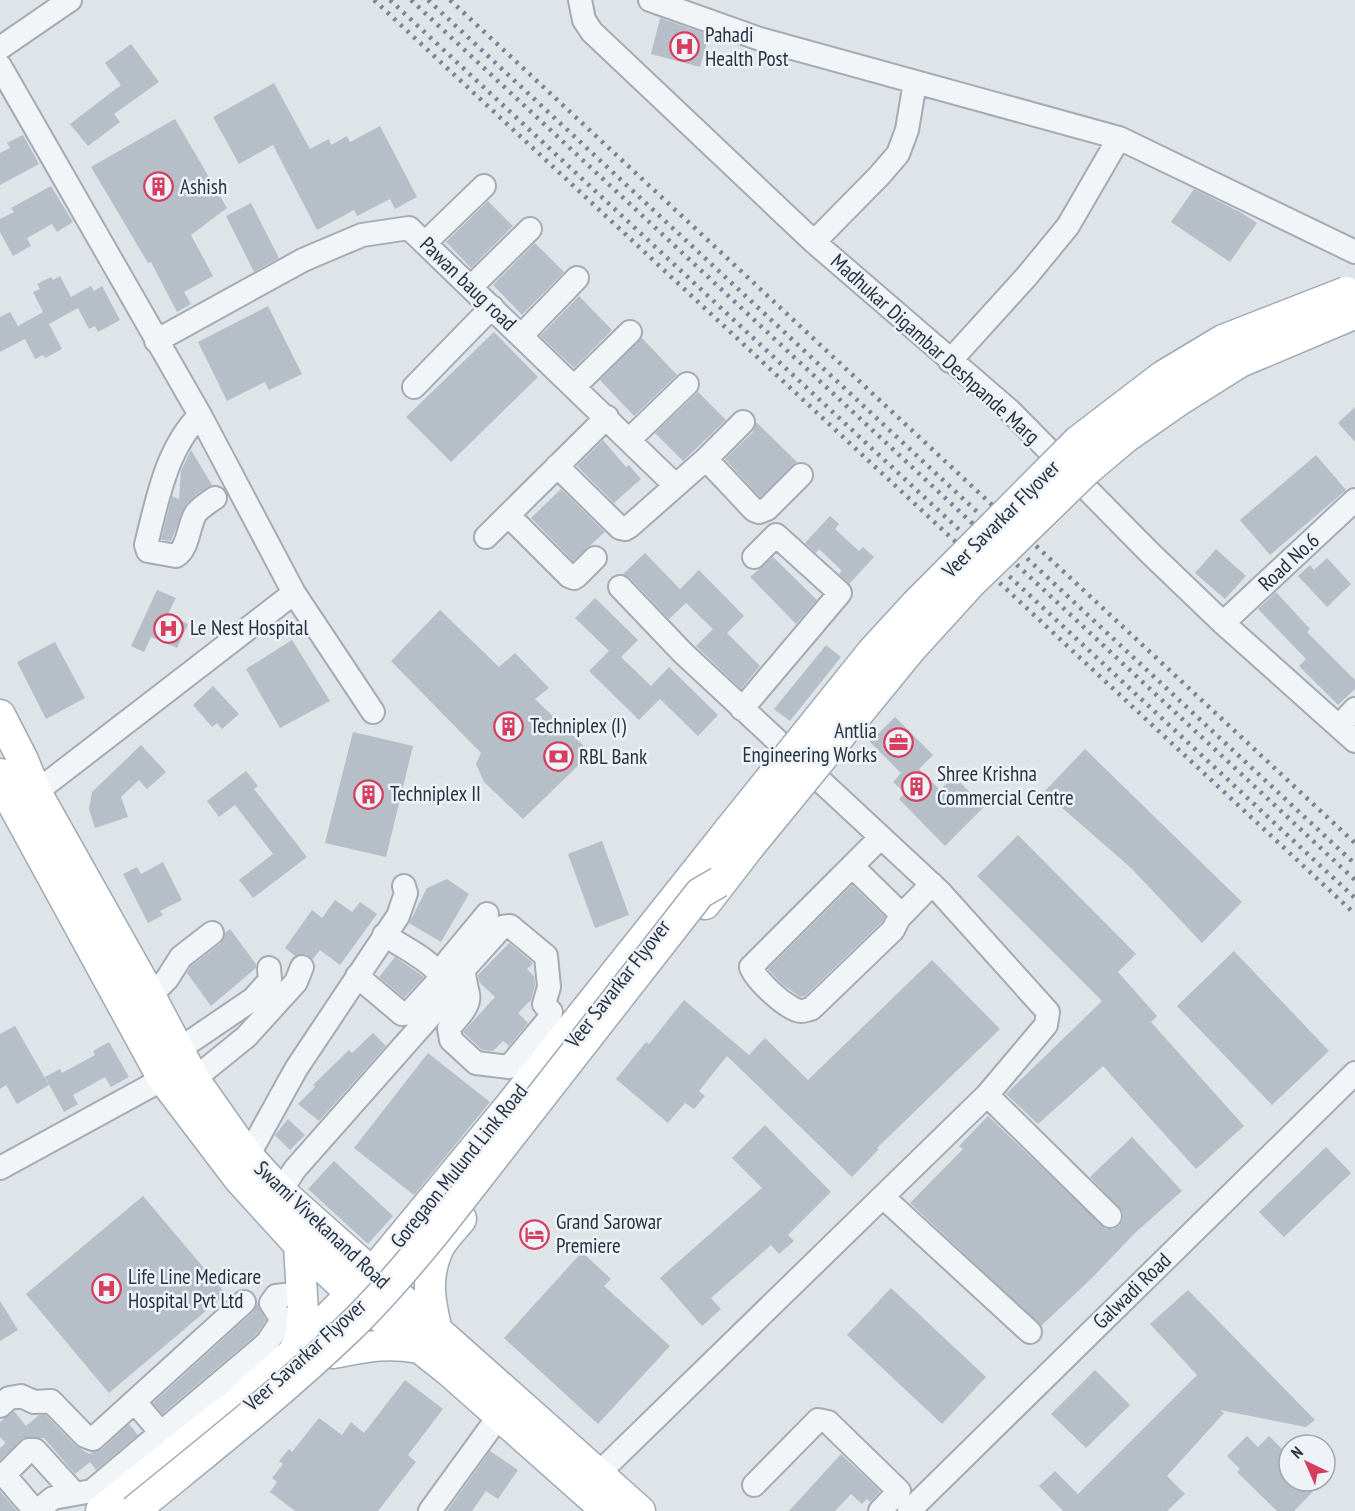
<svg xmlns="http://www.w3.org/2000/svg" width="1355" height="1511" viewBox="0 0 1355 1511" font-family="'PT Sans Narrow',sans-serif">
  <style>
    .building { fill: #b6bec7 }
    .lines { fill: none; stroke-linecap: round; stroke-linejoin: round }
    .minor-casing { stroke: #a4abb4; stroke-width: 26 }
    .major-casing { stroke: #9ea9b6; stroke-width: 33 }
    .minor { stroke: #f2f5f7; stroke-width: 22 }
    .major { stroke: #fff; stroke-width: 30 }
    .rail { stroke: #788594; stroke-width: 4.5; stroke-dasharray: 3 6; stroke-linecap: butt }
    .major-bridge-casing { stroke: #9ea9b6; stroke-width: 33; stroke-linecap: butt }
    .major-bridge { stroke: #fff; stroke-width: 30 }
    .labels { text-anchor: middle; stroke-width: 5; stroke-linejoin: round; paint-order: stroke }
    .poi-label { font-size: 21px; fill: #273342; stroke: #eff3f7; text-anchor: start }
    .street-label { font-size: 21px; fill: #273342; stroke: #eff3f7 }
  </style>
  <rect width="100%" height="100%" fill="#dfe4e9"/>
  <path class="building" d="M 660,18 L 709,35 L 700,67 L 651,54 Z
    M 131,44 L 159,82 L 114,114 L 120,122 L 88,146 L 70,124 L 121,85 L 105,63 Z
    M 274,83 L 310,149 L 329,139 L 331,145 L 347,136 L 350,142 L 380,126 L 417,197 L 395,209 L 390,199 L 357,216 L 354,210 L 317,230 L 273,145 L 239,164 L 213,117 Z
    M 175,119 L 227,208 L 191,235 L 213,276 L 184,292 L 191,304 L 177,312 L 151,262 L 148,263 L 91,167 Z
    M 23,135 L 39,164 L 0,185 L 0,153 L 10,148 L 7,143 Z
    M 51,186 L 73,222 L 57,232 L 52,224 L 27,238 L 31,246 L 13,256 L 0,232 L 0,219 L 14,212 L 11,208 Z
    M 1194,189 L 1240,212 L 1257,223 L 1230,262 L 1171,222 Z
    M 488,201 L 513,226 L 471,268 L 446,242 Z
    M 251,203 L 279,258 L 254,272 L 226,216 Z
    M 535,243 L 564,272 L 522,315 L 493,285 Z
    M 60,276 L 71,297 L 91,286 L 94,291 L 102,286 L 120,320 L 98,332 L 95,326 L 89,329 L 78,308 L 49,324 L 62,349 L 45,358 L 43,355 L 35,359 L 25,339 L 0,352 L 0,317 L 10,312 L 18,326 L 43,312 L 33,292 L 40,289 L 37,284 L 51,277 L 53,280 Z
    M 579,296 L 612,330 L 574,368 L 540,336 Z
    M 268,306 L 302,374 L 269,390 L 265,382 L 227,401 L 198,342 Z
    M 494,332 L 538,377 L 451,462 L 406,417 Z
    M 642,338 L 677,375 L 634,416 L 600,380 Z
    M 698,392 L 726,420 L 683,461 L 655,433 Z
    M 1355,407 L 1355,442 L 1338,423 Z
    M 756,422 L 797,462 L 760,497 L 725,459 L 753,432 Z
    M 603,440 L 626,467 L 629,465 L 641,479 L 614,503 L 577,466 Z
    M 191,450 L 212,485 L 197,494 L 186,504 L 171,541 L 161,540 L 172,496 L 179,499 L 181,471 Z
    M 1316,455 L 1346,490 L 1270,555 L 1240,520 Z
    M 561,489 L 605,532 L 573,561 L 531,518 Z
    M 830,516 L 839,524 L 835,529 L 859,551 L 863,547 L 874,557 L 849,584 L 839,574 L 842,571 L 819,549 L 816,553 L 805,543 Z
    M 1216,549 L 1246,576 L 1225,599 L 1195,573 Z
    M 645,553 L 680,589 L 699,570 L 744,616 L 727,633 L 760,666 L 741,689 L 696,646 L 713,629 L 686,603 L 669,619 L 630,578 L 623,574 Z
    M 773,557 L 817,600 L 796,624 L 750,577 Z
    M 1327,558 L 1351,584 L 1327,607 L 1298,576 L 1310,565 L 1314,570 Z
    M 157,590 L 176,598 L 168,614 L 188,624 L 177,648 L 151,637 L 144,652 L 131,646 Z
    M 1276,592 L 1310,629 L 1307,632 L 1355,680 L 1355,689 L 1338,705 L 1299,666 L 1306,659 L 1258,609 Z
    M 595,598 L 638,640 L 621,657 L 651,686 L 669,667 L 718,715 L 698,736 L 660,699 L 639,720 L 589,671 L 609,651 L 575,618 Z
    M 440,610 L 499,667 L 515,653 L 549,688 L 535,699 L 591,753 L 523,819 L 484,782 L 476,764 L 481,753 L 391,661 Z
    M 292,640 L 330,701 L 280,728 L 246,669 Z
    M 55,642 L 85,698 L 46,719 L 17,662 Z
    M 826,645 L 841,657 L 790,721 L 774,709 Z
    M 213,686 L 239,714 L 222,729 L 217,723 L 212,727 L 193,705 Z
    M 895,717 L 933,755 L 919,769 L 940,790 L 954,776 L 984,807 L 945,846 L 899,799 L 905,793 L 893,782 L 901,773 L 870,742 Z
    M 353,732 L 413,746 L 386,857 L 325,843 Z
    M 141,745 L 166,772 L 147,789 L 139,780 L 121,797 L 128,817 L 95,828 L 89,809 L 92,792 Z
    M 1085,749 L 1242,902 L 1202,943 L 1131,868 L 1044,792 Z
    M 246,771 L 258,786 L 254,789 L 307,857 L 253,898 L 239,880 L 273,854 L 235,805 L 219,817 L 207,801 Z
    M 1018,835 L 1136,954 L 1118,972 L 1157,1016 L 1151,1022 L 1244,1126 L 1196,1169 L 1103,1066 L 1038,1124 L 1006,1094 L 1102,1001 L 977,876 Z
    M 602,841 L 629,915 L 595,928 L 568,854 Z
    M 163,862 L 182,900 L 160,911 L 163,915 L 148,923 L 123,874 L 137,867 L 141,874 Z
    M 447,879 L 469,894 L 441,942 L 409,923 L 427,888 Z
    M 852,885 L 885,917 L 882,922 L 805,996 L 800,997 L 782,984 L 768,969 Z
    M 335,900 L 352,912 L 360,902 L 377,914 L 340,965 L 320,950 L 313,959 L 306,954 L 295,956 L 285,948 L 312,910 L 322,918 Z
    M 230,929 L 256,964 L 256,968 L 211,1006 L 187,973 L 191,966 L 221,943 L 225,933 Z
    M 509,943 L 533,963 L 527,969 L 534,976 L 535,986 L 531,1000 L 518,1013 L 528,1023 L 509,1046 L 503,1041 L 493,1051 L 482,1050 L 463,1032 L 495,997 L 479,982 L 478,975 Z
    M 1234,951 L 1329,1051 L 1272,1105 L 1177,1006 Z
    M 395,957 L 424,977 L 404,998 L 379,977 Z
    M 932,960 L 1000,1029 L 877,1148 L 879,1149 L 852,1177 L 727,1056 L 699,1091 L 705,1096 L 694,1109 L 685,1103 L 668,1123 L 616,1079 L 646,1042 L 649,1044 L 684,1000 L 749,1055 L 765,1038 L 808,1080 Z
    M 15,1026 L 49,1085 L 17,1104 L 6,1085 L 0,1089 L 0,1034 Z
    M 373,1033 L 386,1046 L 319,1121 L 298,1104 L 315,1087 L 313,1085 L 349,1050 L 352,1053 Z
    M 109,1042 L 129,1077 L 111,1087 L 105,1077 L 73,1095 L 78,1104 L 64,1112 L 45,1077 L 60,1069 L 62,1073 L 95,1055 L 93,1051 Z
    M 428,1053 L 490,1102 L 414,1195 L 354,1148 Z
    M 988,1116 L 1106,1229 L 1113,1229 L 1119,1226 L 1123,1220 L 1123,1212 L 1090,1177 L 1132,1137 L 1182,1191 L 1135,1233 L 1092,1278 L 1041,1326 L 910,1203 L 963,1149 L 959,1146 Z
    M 288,1119 L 305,1135 L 290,1150 L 275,1135 Z
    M 765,1125 L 831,1192 L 788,1235 L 794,1241 L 779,1254 L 771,1245 L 711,1298 L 721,1309 L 702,1326 L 660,1278 L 762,1188 L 732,1158 Z
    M 1326,1147 L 1351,1173 L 1284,1237 L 1259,1212 Z
    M 334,1161 L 393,1216 L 368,1244 L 308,1189 Z
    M 143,1196 L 226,1294 L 109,1393 L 26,1294 Z
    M 582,1252 L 611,1279 L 604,1286 L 670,1346 L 598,1424 L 504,1338 Z
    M 891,1288 L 986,1377 L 942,1424 L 847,1335 Z
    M 1188,1290 L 1315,1420 L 1306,1427 L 1220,1410 L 1224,1413 L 1167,1476 L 1185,1494 L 1167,1511 L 1063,1511 L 1039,1486 L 1055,1471 L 1078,1494 L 1197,1375 L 1150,1324 Z
    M 0,1301 L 18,1330 L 0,1341 Z
    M 257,1303 L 266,1320 L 257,1334 L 162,1414 L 153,1403 L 253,1312 Z
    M 1095,1370 L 1130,1405 L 1086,1448 L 1051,1414 Z
    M 405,1380 L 443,1409 L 408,1455 L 416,1462 L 378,1511 L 295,1511 L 270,1492 L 277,1482 L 272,1478 L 283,1464 L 279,1461 L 289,1449 L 292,1452 L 319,1418 L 342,1435 L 351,1422 L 364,1433 Z
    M 14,1411 L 26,1426 L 39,1415 L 46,1415 L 75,1445 L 89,1454 L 102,1449 L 129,1424 L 138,1435 L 96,1470 L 90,1462 L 75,1474 L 44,1438 L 23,1438 L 0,1460 L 0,1448 L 6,1443 L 0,1437 L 0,1422 Z
    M 1247,1436 L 1258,1447 L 1269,1436 L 1289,1456 L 1289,1481 L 1323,1481 L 1294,1511 L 1277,1511 L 1237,1472 L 1240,1469 L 1227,1456 Z
    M 490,1451 L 518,1470 L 498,1499 L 486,1491 L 472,1511 L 447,1511 Z
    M 841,1454 L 880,1491 L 870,1502 L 867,1499 L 862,1504 L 851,1494 L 835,1511 L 789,1511 Z
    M 0,1491 L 17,1511 L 0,1511 Z"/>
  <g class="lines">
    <defs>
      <path id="minor" d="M 580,0 L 584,20 L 592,32 L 814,242 L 1009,410 L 1150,553 L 1223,623 L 1355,741
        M 650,0 L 760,39 L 1119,138 L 1355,252
        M 0,48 L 70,0
        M 0,66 L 200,415 L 294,593 L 373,712
        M 814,242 L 879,176 L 898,154 L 907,130 L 915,82
        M 425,243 L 484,186
        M 471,287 L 530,229
        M 522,335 L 577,278
        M 156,341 L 303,260 L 362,235 L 409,228 L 675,485
        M 950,361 L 1027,276 L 1068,226 L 1119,138
        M 575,386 L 630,332
        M 414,387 L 492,307
        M 200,415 C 166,449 157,501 146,545 L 148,551 L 176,556 C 189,548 188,525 196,513 C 201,507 209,502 215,498
        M 630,439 L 687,384
        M 706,459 L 754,510 L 759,512 L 767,509 L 801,475
        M 557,466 L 620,528 L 625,529 L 630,526 L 706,459 L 743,422
        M 508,515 L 569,576 L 574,578 L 577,576 L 595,558
        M 486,537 L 607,417
        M 1223,623 L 1355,500
        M 742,709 L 840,593 L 776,535 L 754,557
        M 1339,726 L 1355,709
        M 36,792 L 294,593
        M 881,837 L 751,967 C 756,980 787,1010 801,1011 C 805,1011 808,1009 811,1009 L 893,930 L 899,918 L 932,884
        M 852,866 L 902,915
        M 510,926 L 546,956 L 549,987 L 544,1004 L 551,1012 L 549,1019 L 509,1067 L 476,1063 L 451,1040 L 449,1028 C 456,1019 471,1006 468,994 C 466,984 464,981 464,969 L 502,927 Z
        M 357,976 L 402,1014 L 409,1013 L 441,978 C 436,963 398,944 384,935
        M 149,997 L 167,979 L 181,957 L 212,933
        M 178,1050 L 253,999 L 270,980 L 269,968
        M 194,1079 L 246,1037 L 296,982 L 302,967
        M 987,1095 L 1110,1216
        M 248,1156 L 296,1069 L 398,916 L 406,893 L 404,886
        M 0,1168 L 163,1079 L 174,1071
        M 883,1197 L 1030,1332
        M 273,1203 L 295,1169 L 455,988 L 448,961 L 487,914
        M 135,1402 L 161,1433
        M 0,1406 L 9,1398 L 21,1396 L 34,1402 L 51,1401 L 85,1436 L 93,1439 L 244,1302
        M 754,1485 L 818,1420 L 828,1422 L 899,1491 L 880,1511
        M 588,1487 L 599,1473 L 987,1095 L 1046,1025 L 1048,1012 L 940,892 L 683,653 L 620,587
        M 35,1511 L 6,1477 L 8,1471 L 29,1450 L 35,1450 L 75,1494
        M 37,1511 L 53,1498 L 92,1491 L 267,1343 L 282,1320 L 271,1303 L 276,1296 L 302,1293
        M 430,1511 L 499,1416
        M 909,1511 L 1355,1073"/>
      <path id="major" d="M 0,715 L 23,760 L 36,792 L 144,984 L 194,1079 L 248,1156 L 280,1191 L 640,1511
        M 0,774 L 10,799 L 163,1079 L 239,1179 L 299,1245 L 352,1294 L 449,1371 L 607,1511
        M 705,904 L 749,847
        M 437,1331 C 430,1302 425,1278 438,1249 C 443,1238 454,1228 461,1219
        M 293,1353 L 301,1335 L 303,1312 L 299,1245
        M 333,1353 C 366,1347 385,1342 419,1348
        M 101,1511 L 234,1405 L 293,1353 L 372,1273 L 509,1107 L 726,834"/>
    </defs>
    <use href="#minor" class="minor-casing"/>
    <use href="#major" class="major-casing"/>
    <use href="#minor" class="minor"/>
    <use href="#major" class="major"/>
    <path class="rail" d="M 374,0 L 1355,914
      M 390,0 L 1355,898
      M 411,0 L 1355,880
      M 428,0 L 1355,864
      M 450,0 L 1355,843"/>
    <defs>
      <path id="major-bridge" d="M 726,834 L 872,652 L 917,603 L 1078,441 L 1163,376 L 1223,340 L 1346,292
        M 749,847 L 910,650 L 972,582 L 1086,471 L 1125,438 L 1181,399 L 1240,362 L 1354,314
        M 134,1511 C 206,1452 279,1395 346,1331 C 380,1299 410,1263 440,1226 L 700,893 L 719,882"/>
    </defs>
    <use href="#major-bridge" class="major-bridge-casing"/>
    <use href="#major-bridge" class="major-bridge"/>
  </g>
  <defs>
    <symbol id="hospital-ring" viewBox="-11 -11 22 22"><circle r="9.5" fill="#eff3f7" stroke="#d63d5f" stroke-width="1.5"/><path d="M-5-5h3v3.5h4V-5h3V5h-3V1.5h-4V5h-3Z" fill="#d63d5f"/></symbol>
    <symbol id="building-ring" viewBox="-11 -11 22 22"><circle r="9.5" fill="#eff3f7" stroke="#d63d5f" stroke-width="1.5"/><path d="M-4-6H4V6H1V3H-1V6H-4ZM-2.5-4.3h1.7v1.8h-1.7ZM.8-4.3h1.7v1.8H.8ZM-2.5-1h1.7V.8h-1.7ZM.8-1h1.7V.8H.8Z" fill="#d63d5f"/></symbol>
    <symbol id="office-ring" viewBox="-11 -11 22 22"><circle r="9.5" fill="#eff3f7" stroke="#d63d5f" stroke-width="1.5"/><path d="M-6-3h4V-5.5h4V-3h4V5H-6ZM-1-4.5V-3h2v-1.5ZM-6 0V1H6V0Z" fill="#d63d5f"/></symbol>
    <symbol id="bank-ring" viewBox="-11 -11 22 22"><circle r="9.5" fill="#eff3f7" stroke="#d63d5f" stroke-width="1.5"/><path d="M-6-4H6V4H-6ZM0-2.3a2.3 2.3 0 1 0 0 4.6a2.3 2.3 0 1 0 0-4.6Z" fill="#d63d5f"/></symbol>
    <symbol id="hotel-ring" viewBox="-11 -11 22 22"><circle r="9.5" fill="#eff3f7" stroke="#d63d5f" stroke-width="1.5"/><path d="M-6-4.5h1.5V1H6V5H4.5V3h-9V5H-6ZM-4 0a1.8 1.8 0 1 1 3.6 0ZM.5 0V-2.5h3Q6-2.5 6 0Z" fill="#d63d5f"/></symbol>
  </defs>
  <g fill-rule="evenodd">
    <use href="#hospital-ring" x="668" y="30" width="33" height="33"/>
    <use href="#building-ring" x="142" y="170" width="33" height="33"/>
    <use href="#hospital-ring" x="152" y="612" width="33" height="33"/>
    <use href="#building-ring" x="492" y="710" width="33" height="33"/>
    <use href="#office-ring" x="882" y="726" width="33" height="33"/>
    <use href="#bank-ring" x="542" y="740" width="33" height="33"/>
    <use href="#building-ring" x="900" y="770" width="33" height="33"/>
    <use href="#building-ring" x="352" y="778" width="33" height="33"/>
    <use href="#hotel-ring" x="518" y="1218" width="33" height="33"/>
    <use href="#hospital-ring" x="90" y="1272" width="33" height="33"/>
  </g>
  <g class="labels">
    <g class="poi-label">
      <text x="705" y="42">Pahadi<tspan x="705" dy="24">Health Post</tspan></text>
      <text x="180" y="194">Ashish</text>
      <text x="190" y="635">Le Nest Hospital</text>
      <text x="530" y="733">Techniplex (I)</text>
      <text x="877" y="738" text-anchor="end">Antlia<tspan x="877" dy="24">Engineering Works</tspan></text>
      <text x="579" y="764">RBL Bank</text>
      <text x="937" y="781">Shree Krishna<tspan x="937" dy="24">Commercial Centre</tspan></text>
      <text x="390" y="801">Techniplex II</text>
      <text x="556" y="1229">Grand Sarowar<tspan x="556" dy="24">Premiere</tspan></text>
      <text x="128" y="1284">Life Line Medicare<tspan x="128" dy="24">Hospital Pvt Ltd</tspan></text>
    </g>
    <g class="street-label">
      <text transform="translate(468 284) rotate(44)" y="7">Pawan baug road</text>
      <text transform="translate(935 349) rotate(42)" y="7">Madhukar Digambar Deshpande Marg</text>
      <text transform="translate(1001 519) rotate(-45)" y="7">Veer Savarkar Flyover</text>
      <text transform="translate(1289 562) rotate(-43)" y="7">Road No.6</text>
      <text transform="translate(618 984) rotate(-52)" y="7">Veer Savarkar Flyover</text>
      <text transform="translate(459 1166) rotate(-51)" y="7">Goregaon Mulund Link Road</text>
      <text transform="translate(322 1225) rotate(43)" y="7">Swami Vivekanand Road</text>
      <text transform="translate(1132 1291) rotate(-44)" y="7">Galwadi Road</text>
      <text transform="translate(305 1355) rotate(-42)" y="7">Veer Savarkar Flyover</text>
    </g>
  </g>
  <g transform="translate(1307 1463) rotate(316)"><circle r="28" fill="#eff3f7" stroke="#9fa6af" stroke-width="1.5"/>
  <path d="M0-4.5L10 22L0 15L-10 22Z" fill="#d63d5f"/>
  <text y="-9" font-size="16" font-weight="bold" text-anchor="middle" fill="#273342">N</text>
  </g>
</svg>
